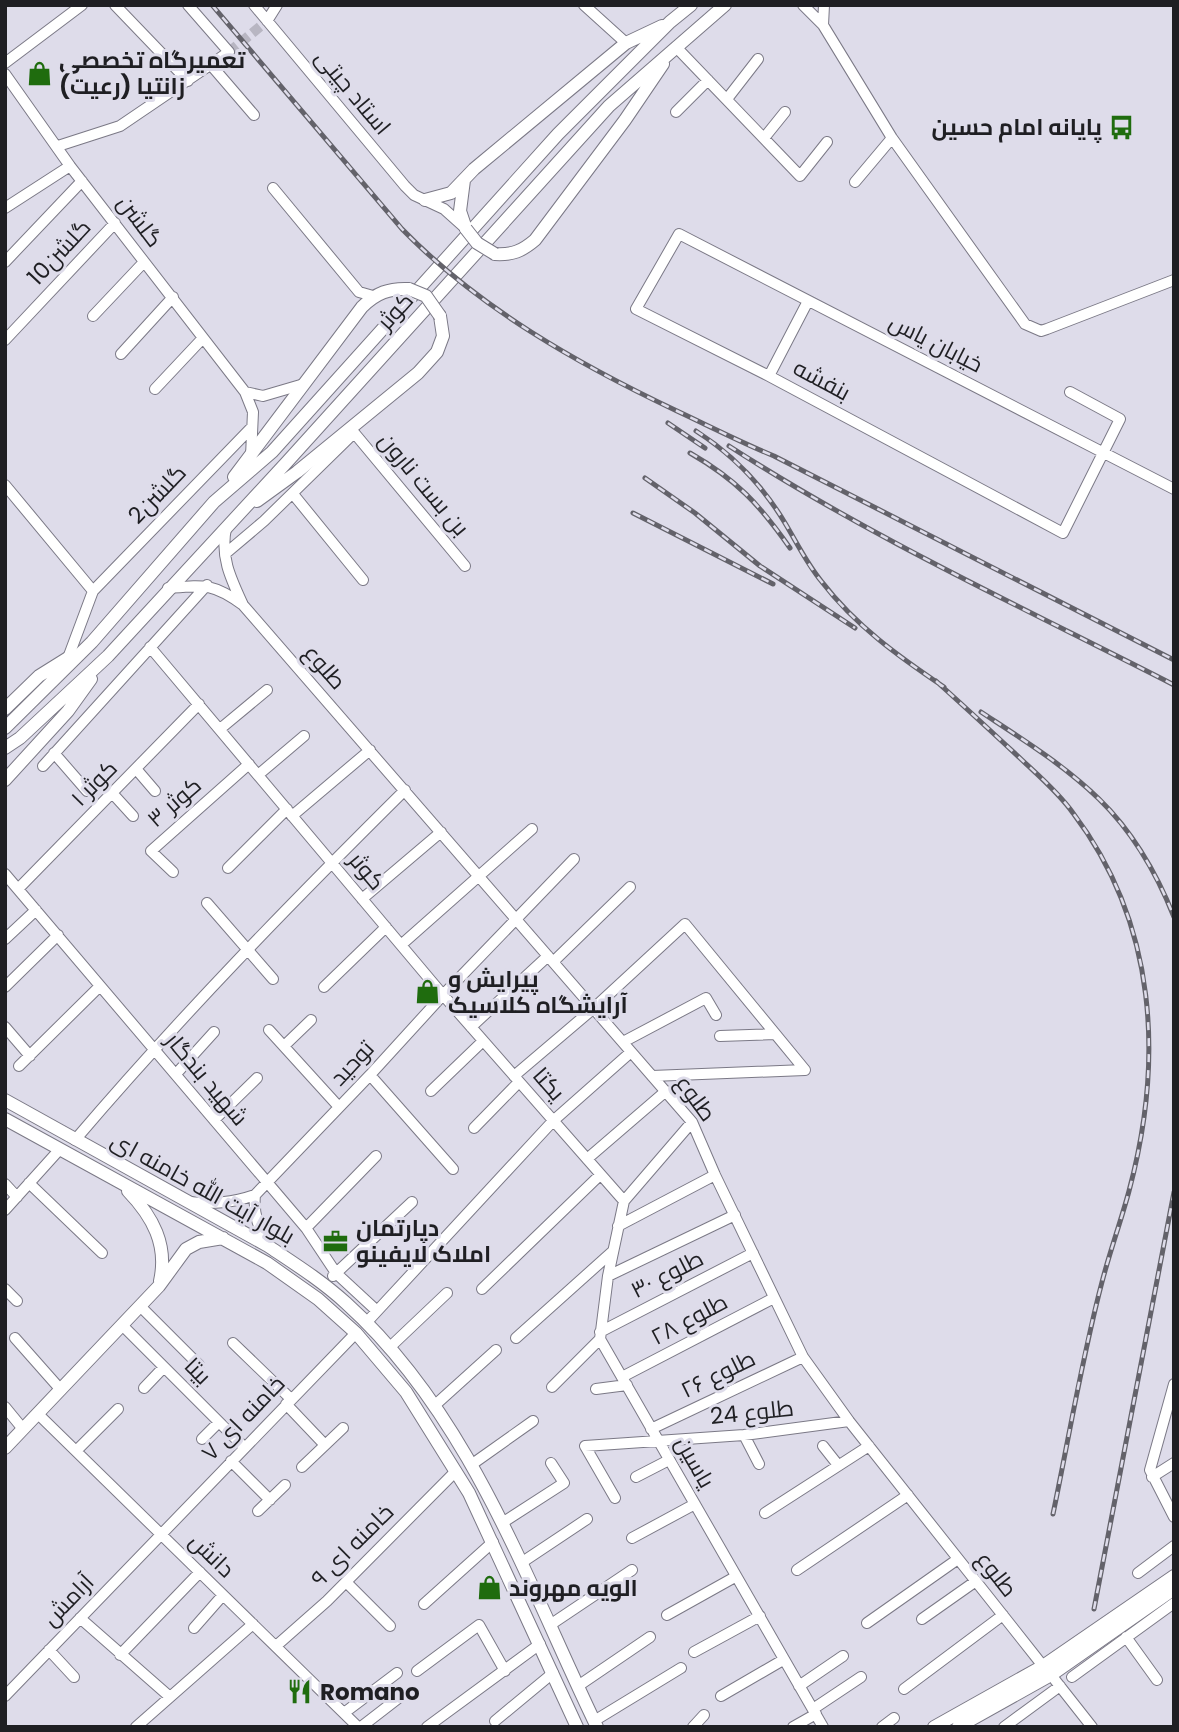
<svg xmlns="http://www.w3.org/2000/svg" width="1179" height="1732" viewBox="0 0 1179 1732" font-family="Poppins,Cairo,sans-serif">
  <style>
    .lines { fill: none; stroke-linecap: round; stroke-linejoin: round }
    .minor-tunnel { stroke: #b8b6c2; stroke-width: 10; stroke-dasharray: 10 5; stroke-linecap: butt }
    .minor-casing { stroke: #7b7986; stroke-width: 12 }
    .major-casing { stroke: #7b7986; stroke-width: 14 }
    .minor { stroke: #fff; stroke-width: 10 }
    .major { stroke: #fff; stroke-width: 12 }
    .rail-casing { stroke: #63626a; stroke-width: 5 }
    .rail { stroke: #dedcea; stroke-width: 2.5; stroke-dasharray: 8; stroke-linecap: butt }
    .major-bridge-casing { stroke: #7b7986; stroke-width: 14; stroke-linecap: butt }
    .major-bridge { stroke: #fff; stroke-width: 12 }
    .labels { text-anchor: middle; stroke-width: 6; stroke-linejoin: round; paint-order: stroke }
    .poi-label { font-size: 23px; font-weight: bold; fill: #1f1f23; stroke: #dedcea; text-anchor: start }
    .street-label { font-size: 23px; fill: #1f1f23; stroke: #dedcea }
  </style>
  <rect width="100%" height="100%" fill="#dedcea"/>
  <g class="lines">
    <path class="minor-tunnel" d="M 229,52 L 267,21"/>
    <defs>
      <path id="minor" d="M 115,5 L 188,81
        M 254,5 L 405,186 L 414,195 L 444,209 L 463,226
        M 584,5 L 626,43
        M 803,5 L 823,25 L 892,138 L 1025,324 L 1041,331 L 1047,329 L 1174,280
        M 267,21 L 277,5
        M 823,25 L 824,5
        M 676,47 L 800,176 L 827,142
        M 5,63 L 82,5
        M 211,65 L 254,115
        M 5,74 L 70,166 L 245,392 L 253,412 L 251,456
        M 727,99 L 758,59
        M 676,112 L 708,80
        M 764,138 L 785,112
        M 58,146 L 120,126 L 229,52 L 188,5
        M 855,182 L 892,138
        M 273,188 L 359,292 L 373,296
        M 5,208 L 70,166
        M 5,262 L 82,181
        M 93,316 L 144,262
        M 5,340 L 115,223
        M 121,354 L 173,297
        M 769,376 L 808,301
        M 155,389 L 202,339
        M 245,392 L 263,396 L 304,384
        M 1070,392 L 1120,419 L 1063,533 L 769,376 L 636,309 L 679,234 L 1104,453 L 1174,489
        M 351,429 L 465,566
        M 5,485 L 93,591
        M 293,494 L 363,580
        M 225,554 L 264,521 L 354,433
        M 168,588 C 204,585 213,583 243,605 C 231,579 220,557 226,528
        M 243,605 L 692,1122 L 715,1175 L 803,1357 L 849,1421 L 1043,1666
        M 150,647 L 443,995 L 624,1201
        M 68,658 L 93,591 L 252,427
        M 220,729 L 267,690
        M 54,753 L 87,791
        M 43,766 L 207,585
        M 137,770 L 155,791
        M 258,775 L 304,736
        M 113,794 L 133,816
        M 292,816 L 370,750
        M 228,868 L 287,809
        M 173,872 L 151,851 L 249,764
        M 5,874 L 306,1228 L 336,1273 L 377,1311
        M 18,889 L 199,704
        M 362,899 L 441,832
        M 207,903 L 273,979
        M 5,939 L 36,910
        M 401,945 L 532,829
        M 553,962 L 630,887
        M 5,987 L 58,935
        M 324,987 L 386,927
        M 5,1027 L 30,1056
        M 471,1027 L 548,956
        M 269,1030 L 339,1107
        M 720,1036 L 775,1034
        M 623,1042 L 706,998 L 716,1015
        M 284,1046 L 311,1020
        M 19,1066 L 100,986
        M 176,1074 L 214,1032
        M 370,1075 L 453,1169
        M 514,1076 L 594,1008 L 685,924 L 805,1070
        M 652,1076 L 805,1070
        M 431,1091 L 483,1041
        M 214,1120 L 257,1078
        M 692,1122 L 624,1201 L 608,1276 L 600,1339 L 823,1727
        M 474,1128 L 519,1082
        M 75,1140 C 179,1018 291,903 405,790
        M 587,1159 L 666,1091
        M 29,1183 L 102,1253
        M 5,1184 L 17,1197
        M 189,1202 C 213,1204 232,1203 255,1195
        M 5,1210 L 60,1149
        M 618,1226 L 715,1175
        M 306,1228 L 376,1156
        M 268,1246 C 259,1228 253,1215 255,1195 L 370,1075 L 443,995 L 574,859
        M 333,1276 L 412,1202
        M 608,1276 L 735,1215
        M 5,1289 L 17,1301
        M 482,1289 L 600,1175
        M 140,1306 L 199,1365
        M 366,1323 L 553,1121 L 631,1052
        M 122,1325 L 244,1447
        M 600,1332 L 753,1253
        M 15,1338 L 61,1390
        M 516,1338 L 612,1252
        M 233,1343 L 291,1399
        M 389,1348 L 447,1293
        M 622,1377 L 774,1298
        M 1174,1384 L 1150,1470 L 1174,1517
        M 552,1387 L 600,1339
        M 144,1388 L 164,1367
        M 596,1389 L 627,1385
        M 286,1404 L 325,1445
        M 434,1406 L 496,1350
        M 5,1407 L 23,1429
        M 38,1414 L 358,1727
        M 651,1429 L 803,1357
        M 744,1435 L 759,1464
        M 202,1439 L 219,1422
        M 823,1446 L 838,1465
        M 76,1451 L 118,1409
        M 231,1461 L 270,1500
        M 471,1465 L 533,1421
        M 302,1467 L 343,1428
        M 636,1477 L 669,1460
        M 1152,1477 L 1174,1463
        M 615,1498 L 585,1446 L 744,1435 L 849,1421
        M 258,1511 L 285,1485
        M 765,1513 L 869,1446
        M 502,1523 L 564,1483 L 551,1463
        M 632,1538 L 695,1504
        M 521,1563 L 587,1519
        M 797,1570 L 908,1495
        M 1138,1573 L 1174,1546
        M 346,1582 L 390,1626
        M 424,1604 L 493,1542
        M 667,1615 L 735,1577
        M 80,1618 L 170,1697
        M 922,1619 L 976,1581
        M 867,1623 L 958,1559
        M 550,1625 L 632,1570
        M 194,1628 L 223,1595
        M 1126,1637 L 1157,1680
        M 276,1646 L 327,1601 L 456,1471
        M 49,1650 L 74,1677
        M 694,1652 L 760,1616
        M 120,1655 L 200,1572
        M 417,1671 L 479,1625 L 505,1671
        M 1072,1677 L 1174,1603
        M 1055,1680 L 1092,1727
        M 578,1686 L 650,1637
        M 799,1686 L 843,1656
        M 904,1689 L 1003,1615
        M 5,1696 L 356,1333
        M 721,1696 L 783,1660
        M 813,1709 L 861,1677
        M 344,1713 L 397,1673
        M 495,1721 L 553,1673
        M 594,1721 L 681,1668
        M 136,1727 L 253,1624
        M 361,1727 L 405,1693
        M 427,1727 L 540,1644
        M 693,1727 L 704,1715
        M 793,1727 L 816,1714
        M 882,1727 L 894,1718
        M 1004,1727 L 1060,1686"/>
      <path id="major" d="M 464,180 L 460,211 L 466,229
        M 425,200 L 451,193 L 474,169 L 626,43 L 662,26
        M 495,254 C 513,255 522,251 535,240 L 625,120 L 663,64
        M 234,477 L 362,307 C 376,293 389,288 409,289
        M 257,501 L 297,472 L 418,373 L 437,352 L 443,336 L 440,316
        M 5,709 L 39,676 L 71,656
        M 5,728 L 92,642 L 214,502 L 272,452 L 558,134 L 670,22 L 691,5
        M 5,748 L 20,738 L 108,656 L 287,462 L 609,106 L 725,5
        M 5,780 L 68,711 L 91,679
        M 5,1100 L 268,1246 C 295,1264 322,1281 346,1303 C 470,1415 526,1580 597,1727
        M 5,1119 L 267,1263 L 318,1299 L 356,1333 L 406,1392 L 469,1493 L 577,1727
        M 128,1191 C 153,1217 168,1245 160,1281
        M 5,1448 L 159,1286 L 186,1249 L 199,1242 L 223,1238
        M 934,1727 L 1043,1666 L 1174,1576
        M 958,1727 L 1051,1675 L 1174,1589"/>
    </defs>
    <use href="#minor" class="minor-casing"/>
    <use href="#major" class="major-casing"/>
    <use href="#minor" class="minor"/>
    <use href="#major" class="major"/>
    <defs>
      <path id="rail" d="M 212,5 L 402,229 C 479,308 578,364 677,411 C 709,426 740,442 774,456 L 1174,660
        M 668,423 L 705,448
        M 696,431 C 732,454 763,486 785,523 C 797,543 807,564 822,582 C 856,626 898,656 944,687
        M 729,446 C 870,537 1024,608 1174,685
        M 690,453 C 737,480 759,504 790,548
        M 645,478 L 695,513 L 760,566 L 855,628
        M 633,513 L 773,584
        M 936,681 C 965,707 993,733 1022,760 C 1039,776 1059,793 1073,813 C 1157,924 1164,1060 1129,1191 C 1121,1221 1110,1251 1102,1282 C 1082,1358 1069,1437 1053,1514
        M 981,712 C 1022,739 1064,765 1099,799 C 1132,831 1157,874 1174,917
        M 1094,1609 L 1174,1192"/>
    </defs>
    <use href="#rail" class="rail-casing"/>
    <use href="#rail" class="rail"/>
    <defs>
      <path id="major-bridge" d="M 466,229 L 477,243 L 495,254
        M 409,289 L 426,296 L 440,316"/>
    </defs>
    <use href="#major-bridge" class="major-bridge-casing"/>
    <use href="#major-bridge" class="major-bridge"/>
  </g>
  <defs>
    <symbol id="shop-bare" viewBox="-9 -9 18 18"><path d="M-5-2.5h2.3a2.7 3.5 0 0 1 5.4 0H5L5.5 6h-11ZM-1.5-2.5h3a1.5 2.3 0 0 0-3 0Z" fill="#1f6c0e" stroke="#dedcea" stroke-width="2.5" paint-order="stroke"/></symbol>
    <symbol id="bus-bare" viewBox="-9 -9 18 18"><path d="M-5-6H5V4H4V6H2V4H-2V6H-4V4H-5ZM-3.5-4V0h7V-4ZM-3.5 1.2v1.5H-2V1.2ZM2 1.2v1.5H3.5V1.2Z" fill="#1f6c0e" stroke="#dedcea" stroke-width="2.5" paint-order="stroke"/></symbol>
    <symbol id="office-bare" viewBox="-9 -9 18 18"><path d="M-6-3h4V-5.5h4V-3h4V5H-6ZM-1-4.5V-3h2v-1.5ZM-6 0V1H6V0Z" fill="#1f6c0e" stroke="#dedcea" stroke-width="2.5" paint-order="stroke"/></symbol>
    <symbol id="restaurant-bare" viewBox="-9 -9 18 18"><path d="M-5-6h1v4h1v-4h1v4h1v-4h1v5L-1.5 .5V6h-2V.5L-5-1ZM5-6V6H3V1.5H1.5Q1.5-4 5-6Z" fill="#1f6c0e" stroke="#dedcea" stroke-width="2.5" paint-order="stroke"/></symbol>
  </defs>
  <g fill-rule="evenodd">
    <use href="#shop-bare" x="22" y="56" width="35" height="35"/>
    <use href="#bus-bare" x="1104" y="110" width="35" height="35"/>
    <use href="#shop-bare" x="410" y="974" width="35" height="35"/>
    <use href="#office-bare" x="318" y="1224" width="35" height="35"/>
    <use href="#shop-bare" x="472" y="1570" width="35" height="35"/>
    <use href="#restaurant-bare" x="282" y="1674" width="35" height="35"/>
  </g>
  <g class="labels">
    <g class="poi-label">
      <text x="59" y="68">تعمیرگاه تخصصی<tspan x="59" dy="26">زانتیا (رعیت)</tspan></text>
      <text x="1102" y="135" text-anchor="end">پایانه امام حسین</text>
      <text x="448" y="987">پیرایش و<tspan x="448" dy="26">آرایشگاه کلاسیک</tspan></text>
      <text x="356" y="1236">دپارتمان<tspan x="356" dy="26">املاک لایفینو</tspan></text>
      <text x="509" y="1596">الویه مهروند</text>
      <text x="320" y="1700">Romano</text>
    </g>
    <g class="street-label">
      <text transform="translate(353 92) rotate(50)" y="8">استاد چیتی</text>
      <text transform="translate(140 221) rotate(53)" y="8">گلشن</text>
      <text transform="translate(59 252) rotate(-47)" y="8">گلشن10</text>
      <text transform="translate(395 311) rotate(-48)" y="8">کوثر</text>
      <text transform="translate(936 343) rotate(27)" y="8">خیابان یاس</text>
      <text transform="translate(822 380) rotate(28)" y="8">بنفشه</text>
      <text transform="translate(424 484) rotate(50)" y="8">بن بست نارون</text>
      <text transform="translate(157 494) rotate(-46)" y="8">گلشن2</text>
      <text transform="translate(325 667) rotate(49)" y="8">طلوع</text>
      <text transform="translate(94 783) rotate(-45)" y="8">کوثر ۱</text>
      <text transform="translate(174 802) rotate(-41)" y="8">کوثر ۳</text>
      <text transform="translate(367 871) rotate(50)" y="8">کوثر</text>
      <text transform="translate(352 1063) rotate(-47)" y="8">توحید</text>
      <text transform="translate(207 1079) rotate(50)" y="8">شهید بندگار</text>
      <text transform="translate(549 1084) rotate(49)" y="8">یکتا</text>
      <text transform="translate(696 1098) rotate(54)" y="8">طلوع</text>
      <text transform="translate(203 1188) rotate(29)" y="8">بلوار آیت الله خامنه ای</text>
      <text transform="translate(667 1274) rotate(-27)" y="8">طلوع ۳۰</text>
      <text transform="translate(689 1319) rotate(-28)" y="8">طلوع ۲۸</text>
      <text transform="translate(198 1371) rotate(45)" y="8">بیتا</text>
      <text transform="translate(718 1374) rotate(-26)" y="8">طلوع ۲۶</text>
      <text transform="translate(752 1412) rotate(-6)" y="8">طلوع 24</text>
      <text transform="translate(243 1418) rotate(-46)" y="8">خامنه ای ۷</text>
      <text transform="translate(695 1462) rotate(60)" y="8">یاسین</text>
      <text transform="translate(352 1545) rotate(-45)" y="8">خامنه ای ۹</text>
      <text transform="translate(212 1555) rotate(44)" y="8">دانش</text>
      <text transform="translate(997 1574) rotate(52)" y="8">طلوع</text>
      <text transform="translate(68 1600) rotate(-46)" y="8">آرامش</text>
    </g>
  </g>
  <rect width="1179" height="1732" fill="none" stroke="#1f1f23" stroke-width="14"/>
</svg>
